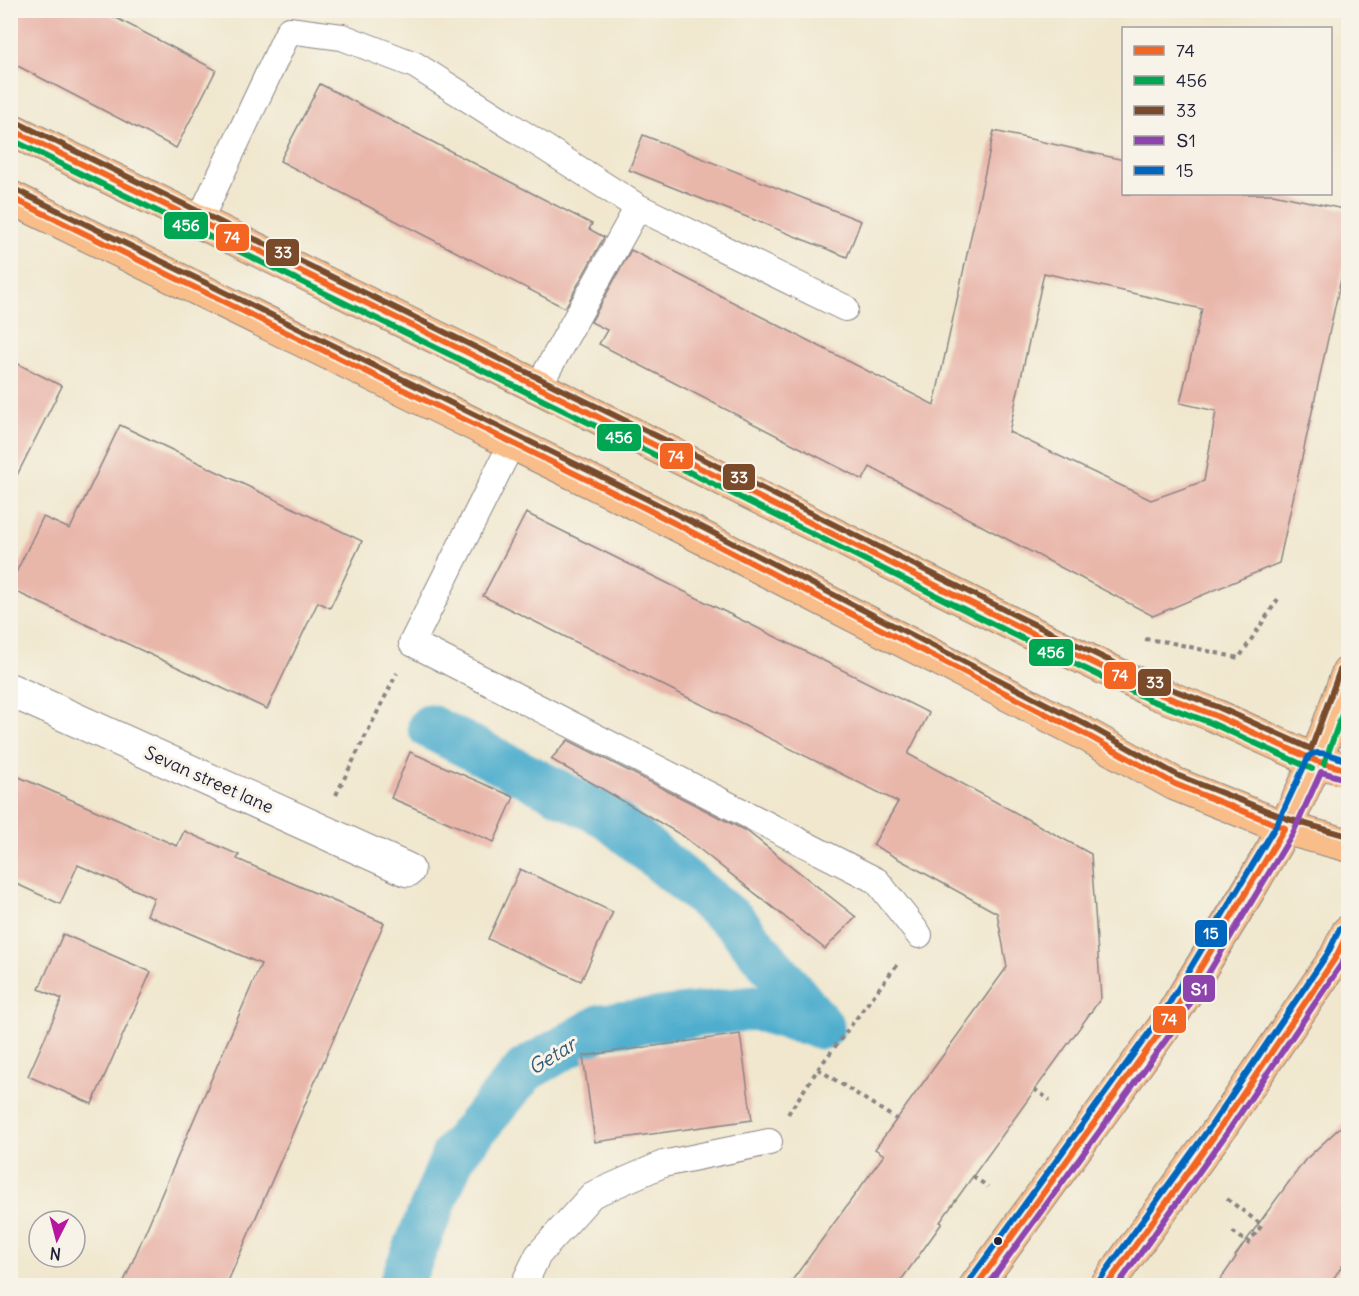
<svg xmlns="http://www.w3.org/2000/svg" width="1359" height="1296" viewBox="0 0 1359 1296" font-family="Delius,sans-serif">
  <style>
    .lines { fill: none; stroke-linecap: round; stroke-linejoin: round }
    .canal { stroke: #50aece; stroke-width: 45 }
    .building { fill: #e9b6aa; fill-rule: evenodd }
    .lane-casing { stroke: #898484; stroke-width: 28 }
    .street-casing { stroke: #898484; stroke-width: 35 }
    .primary-casing { stroke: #898484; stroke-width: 35 }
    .path { stroke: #898484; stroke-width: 4; stroke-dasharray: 4.5 4.5; stroke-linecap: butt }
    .lane { stroke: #fff; stroke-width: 26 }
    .street { stroke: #fff; stroke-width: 33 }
    .primary { stroke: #f8bd89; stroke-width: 33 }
    .bus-1-casing { stroke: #f7f3e8; stroke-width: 10 }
    .bus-2-casing { stroke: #f7f3e8; stroke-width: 10 }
    .bus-3-casing { stroke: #f7f3e8; stroke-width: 10 }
    .bus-4-casing { stroke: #f7f3e8; stroke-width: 10 }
    .bus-5-casing { stroke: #f7f3e8; stroke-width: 10 }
    .bus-1 { stroke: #f26522; stroke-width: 6 }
    .bus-2 { stroke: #00a651; stroke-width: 6 }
    .bus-3 { stroke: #7a4b2a; stroke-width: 6 }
    .bus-4 { stroke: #8e44ad; stroke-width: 6 }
    .bus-5 { stroke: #0065bd; stroke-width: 6 }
    .bus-dot { fill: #22223b; stroke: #f7f3e8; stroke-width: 2 }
    .labels { text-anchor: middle; stroke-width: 6; stroke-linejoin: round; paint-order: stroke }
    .street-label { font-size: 18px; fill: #22223b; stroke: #f7f3e8 }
    .water-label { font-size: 20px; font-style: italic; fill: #345a76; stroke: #f7f3e8 }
    .line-badge { stroke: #f7f3e8; stroke-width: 2 }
    .badge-label { font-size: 16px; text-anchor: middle; font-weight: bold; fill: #fff }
  </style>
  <rect width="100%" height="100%" fill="#f7f3e8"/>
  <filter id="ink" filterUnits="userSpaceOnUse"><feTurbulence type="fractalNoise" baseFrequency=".0167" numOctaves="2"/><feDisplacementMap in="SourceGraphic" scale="12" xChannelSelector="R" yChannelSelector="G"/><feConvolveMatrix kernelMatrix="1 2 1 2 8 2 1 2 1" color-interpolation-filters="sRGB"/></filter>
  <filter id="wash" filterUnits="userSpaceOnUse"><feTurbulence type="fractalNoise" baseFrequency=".008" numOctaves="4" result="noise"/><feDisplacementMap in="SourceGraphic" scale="24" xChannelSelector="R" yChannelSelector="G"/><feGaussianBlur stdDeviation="1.35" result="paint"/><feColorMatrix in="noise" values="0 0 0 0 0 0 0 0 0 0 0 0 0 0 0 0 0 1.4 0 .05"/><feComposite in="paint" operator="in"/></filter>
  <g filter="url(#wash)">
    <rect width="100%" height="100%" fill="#f0e7ce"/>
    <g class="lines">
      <path class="canal" d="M 430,727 L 608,817 L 736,923 L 822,1027
        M 400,1286 L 454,1154 L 525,1070 L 602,1026 L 754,1008 L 822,1027"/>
    </g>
    <g id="blocks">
      <path class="building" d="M 10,10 L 101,10 L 216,70 L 176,148 L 10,62 Z
        M 320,84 L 592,224 L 589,229 L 604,237 L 565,308 L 280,161 Z
        M 994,131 L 1124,160 L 1124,194 L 1273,194 L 1348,210 L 1348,247 L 1279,563 L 1153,616 L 870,467 L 863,480 L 599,344 L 607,330 L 591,322 L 631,250 L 934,405 ZM 1044,273 L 1202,309 L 1180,403 L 1216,411 L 1204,481 L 1151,500 L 1009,432 Z
        M 643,135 L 861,221 L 847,257 L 629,170 Z
        M 10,360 L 62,386 L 10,489 Z
        M 120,425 L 362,541 L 330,608 L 318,602 L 267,709 L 10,589 L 10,585 L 43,517 L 70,529 Z
        M 526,513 L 929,713 L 908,754 L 1091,854 L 1101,998 L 940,1222 L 942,1223 L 897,1286 L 788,1286 L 884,1155 L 875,1149 L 1007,967 L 997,913 L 873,845 L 898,802 L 483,596 Z
        M 568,740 L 748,832 L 856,917 L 825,949 L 683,836 L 551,759 Z
        M 410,752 L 514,797 L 494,842 L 391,798 Z
        M 10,773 L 177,846 L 184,831 L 239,855 L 237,859 L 384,923 L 226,1286 L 122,1286 L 261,964 L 147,915 L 154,898 L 78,865 L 60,904 L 10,881 Z
        M 520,869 L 613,912 L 581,981 L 488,939 Z
        M 63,934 L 151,972 L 92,1104 L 28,1076 L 62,999 L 39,989 Z
        M 740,1034 L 752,1120 L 595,1142 L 583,1056 Z
        M 1348,1120 L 1348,1258 L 1328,1286 L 1216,1286 L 1236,1257 L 1235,1256 L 1305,1160 Z"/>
    </g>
  </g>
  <g filter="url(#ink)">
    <use href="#blocks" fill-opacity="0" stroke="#898484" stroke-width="1.5"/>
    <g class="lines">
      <defs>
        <path id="lane" d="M 199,221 L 289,30 L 342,37 L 415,65 L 638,207 L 845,308
          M 538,387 L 638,207
          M 512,443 L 412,643 L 877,881 L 919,935
          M 523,1286 L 538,1255 L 592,1195 L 663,1164 L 769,1142"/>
        <path id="street" d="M 10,690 L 408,870"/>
        <path id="primary" d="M 10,129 L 538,387 L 1015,625 L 1154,692 L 1214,715 L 1316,761 L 1348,770
          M 10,197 L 641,506 L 1085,734 L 1175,784 L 1285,828 L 1348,845
          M 976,1286 L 1171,1017 L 1247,893 L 1285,828 L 1316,761 L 1348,673
          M 1106,1286 L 1220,1128 L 1336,957 L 1348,932"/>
      </defs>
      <use href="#lane" class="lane-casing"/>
      <use href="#street" class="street-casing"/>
      <use href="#primary" class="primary-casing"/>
      <path class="path" d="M 1145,639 L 1168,642 L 1239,658 L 1278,599
        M 336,795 L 397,673
        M 818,1069 L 896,1119
        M 1034,1089 L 1050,1100
        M 788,1114 L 818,1069 L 899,962
        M 973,1176 L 988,1187
        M 1227,1199 L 1262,1225 L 1248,1243 L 1232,1231"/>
      <use href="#lane" class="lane"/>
      <use href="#street" class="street"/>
      <use href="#primary" class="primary"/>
      <defs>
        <path id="bus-1" d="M 10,129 L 538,387 L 1015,625 L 1154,692 L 1214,715 L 1316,761 L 1348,770
          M 10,197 L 641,506 L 1085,734 L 1175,784 L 1285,828 L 1171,1017 L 976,1286
          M 1106,1286 L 1220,1128 L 1336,957 L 1348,932"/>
        <path id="bus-2" d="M 10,139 L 667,461 L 1011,633 L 1150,700 L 1211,723 L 1312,769
          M 1324,764 L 1348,698"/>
        <path id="bus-3" d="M 14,121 L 675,445 L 1019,617 L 1158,684 L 1218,707 L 1311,749 L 1340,670
          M 14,189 L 645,498 L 1089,726 L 1179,776 L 1288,819 L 1348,836"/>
        <path id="bus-4" d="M 987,1286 L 1179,1022 L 1293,833 L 1321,772 L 1346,779
          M 1117,1286 L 1227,1133 L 1343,962 L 1348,952"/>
        <path id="bus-5" d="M 969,1281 L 1164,1012 L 1277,824 L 1309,756 C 1319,748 1337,758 1348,761
          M 1099,1281 L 1213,1123 L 1328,953 L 1340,928"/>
      </defs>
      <use href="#bus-1" class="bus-1-casing"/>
      <use href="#bus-2" class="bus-2-casing"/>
      <use href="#bus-3" class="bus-3-casing"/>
      <use href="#bus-4" class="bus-4-casing"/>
      <use href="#bus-5" class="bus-5-casing"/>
      <use href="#bus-1" class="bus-1"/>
      <use href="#bus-2" class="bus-2"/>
      <use href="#bus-3" class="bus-3"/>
      <use href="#bus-4" class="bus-4"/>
      <use href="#bus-5" class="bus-5"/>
    </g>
  </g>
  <circle class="bus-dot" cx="998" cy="1241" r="5"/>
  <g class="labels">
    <g class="street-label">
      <text transform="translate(209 780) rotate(24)" y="6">Sevan street lane</text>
    </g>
    <g class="water-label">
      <text transform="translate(552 1056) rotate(-32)" y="7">Getar</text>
    </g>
  </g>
  <g class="line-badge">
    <rect x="163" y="211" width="46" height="29" rx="6" fill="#00a651"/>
    <rect x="215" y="223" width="35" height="29" rx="6" fill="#f26522"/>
    <rect x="265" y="238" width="35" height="29" rx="6" fill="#7a4b2a"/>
    <rect x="596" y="423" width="46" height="29" rx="6" fill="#00a651"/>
    <rect x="659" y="442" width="35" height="28" rx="6" fill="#f26522"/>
    <rect x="722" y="463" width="34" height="28" rx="6" fill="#7a4b2a"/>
    <rect x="1028" y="638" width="46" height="29" rx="6" fill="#00a651"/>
    <rect x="1103" y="661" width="34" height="29" rx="6" fill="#f26522"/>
    <rect x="1137" y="668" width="35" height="29" rx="6" fill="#7a4b2a"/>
    <rect x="1194" y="919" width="34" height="29" rx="6" fill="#0065bd"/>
    <rect x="1182" y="974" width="34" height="29" rx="6" fill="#8e44ad"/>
    <rect x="1152" y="1005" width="35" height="29" rx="6" fill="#f26522"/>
  </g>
  <g class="badge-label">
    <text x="186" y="231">456</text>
    <text x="232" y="243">74</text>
    <text x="283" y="258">33</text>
    <text x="619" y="443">456</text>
    <text x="676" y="462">74</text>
    <text x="739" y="483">33</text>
    <text x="1051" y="658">456</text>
    <text x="1120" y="681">74</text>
    <text x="1155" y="688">33</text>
    <text x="1211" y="939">15</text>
    <text x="1199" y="995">Տ1</text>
    <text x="1169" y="1025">74</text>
  </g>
  <rect width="1359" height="1296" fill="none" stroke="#f7f3e8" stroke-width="36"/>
  <rect x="1122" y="27" width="210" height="168" fill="#f7f3e8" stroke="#a29fa3" stroke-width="1.5"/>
  <rect x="1134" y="46" width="30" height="9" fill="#f26522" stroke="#a29fa3" stroke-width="1.5"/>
  <text x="1176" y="57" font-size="18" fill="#22223b">74</text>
  <rect x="1134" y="76" width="30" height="9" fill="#00a651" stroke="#a29fa3" stroke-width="1.5"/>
  <text x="1176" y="87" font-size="18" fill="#22223b">456</text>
  <rect x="1134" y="106" width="30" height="9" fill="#7a4b2a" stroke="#a29fa3" stroke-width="1.5"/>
  <text x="1176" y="117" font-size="18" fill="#22223b">33</text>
  <rect x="1134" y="136" width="30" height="9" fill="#8e44ad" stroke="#a29fa3" stroke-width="1.5"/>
  <text x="1176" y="147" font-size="18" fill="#22223b">Տ1</text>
  <rect x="1134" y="166" width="30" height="9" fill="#0065bd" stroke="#a29fa3" stroke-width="1.5"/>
  <text x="1176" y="177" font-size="18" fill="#22223b">15</text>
  <g transform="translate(57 1239) rotate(186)"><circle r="28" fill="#f7f3e8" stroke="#a29fa3" stroke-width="1.5"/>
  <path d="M0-4.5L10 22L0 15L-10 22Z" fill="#b5179e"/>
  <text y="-9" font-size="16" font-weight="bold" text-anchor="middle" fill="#22223b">N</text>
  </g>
</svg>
